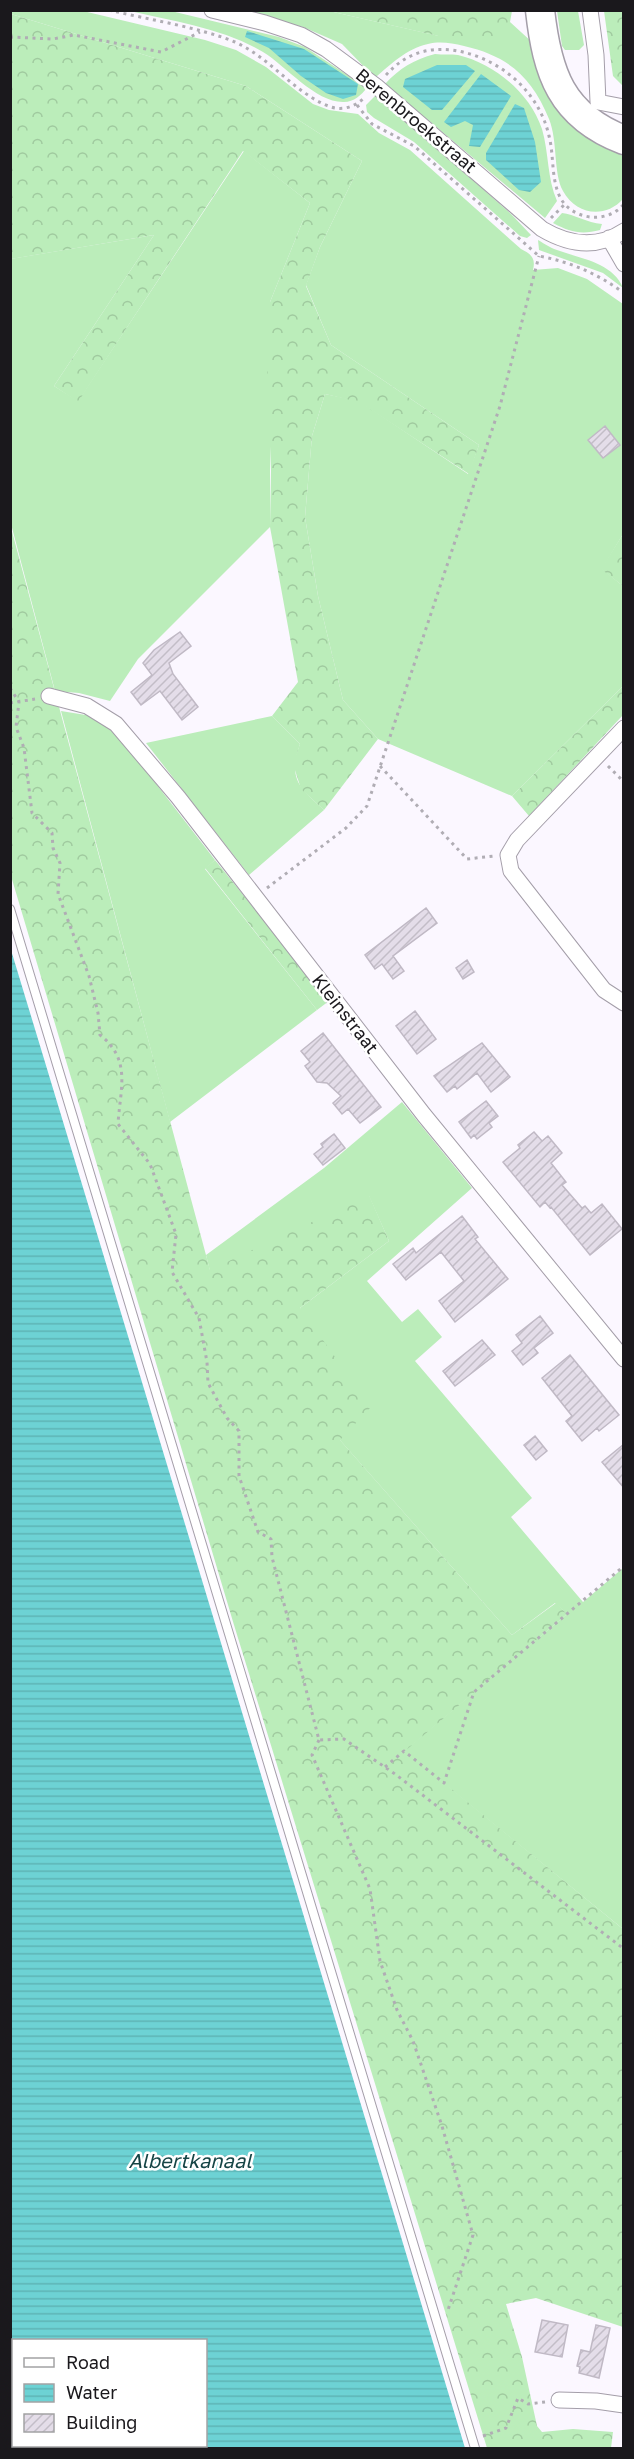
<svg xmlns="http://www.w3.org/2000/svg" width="634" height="2459" viewBox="0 0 634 2459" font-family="'Golos Text',sans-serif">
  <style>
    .grass { fill: #bbedba }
    .forest { fill: url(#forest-crowns) }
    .water { fill: url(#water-rules); fill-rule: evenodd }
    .building { fill: url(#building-hatch); stroke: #c0b9c5; stroke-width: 1.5 }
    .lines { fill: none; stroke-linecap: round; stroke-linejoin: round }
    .lane-casing { stroke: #a49ea9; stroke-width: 10 }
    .street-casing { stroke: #a49ea9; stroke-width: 17 }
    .highway-casing { stroke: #a49ea9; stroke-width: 31 }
    .path { stroke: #b0adb4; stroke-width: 3; stroke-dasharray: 3 4.5; stroke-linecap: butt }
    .lane { stroke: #fff; stroke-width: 8 }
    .street { stroke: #fff; stroke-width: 15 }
    .highway { stroke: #fff; stroke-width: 28 }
    .labels { text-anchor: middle; stroke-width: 5; stroke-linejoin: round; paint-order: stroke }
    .street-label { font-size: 18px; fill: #1a181c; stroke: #fff }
    .water-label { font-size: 20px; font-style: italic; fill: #164546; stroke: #fff }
  </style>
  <defs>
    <pattern id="forest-crowns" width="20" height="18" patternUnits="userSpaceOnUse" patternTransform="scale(1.5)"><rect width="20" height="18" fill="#bbedba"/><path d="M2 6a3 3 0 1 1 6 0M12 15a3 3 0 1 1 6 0" fill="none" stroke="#a0ca9f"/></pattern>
    <pattern id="water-rules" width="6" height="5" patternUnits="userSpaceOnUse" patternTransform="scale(1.5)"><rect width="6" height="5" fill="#6dd2d4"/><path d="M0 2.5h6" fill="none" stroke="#5eb4b5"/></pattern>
    <pattern id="building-hatch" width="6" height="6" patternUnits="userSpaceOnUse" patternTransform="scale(1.5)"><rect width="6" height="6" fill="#e4dde9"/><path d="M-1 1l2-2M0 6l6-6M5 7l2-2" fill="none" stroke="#c3bdc7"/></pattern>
  </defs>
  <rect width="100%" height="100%" fill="#fbf7ff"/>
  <path class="grass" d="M 10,11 L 83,11 L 205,40 L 236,50 L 266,67 L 313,104 L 329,110 L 358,114 L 379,133 L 410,150 L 521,249 C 531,254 536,258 533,270 L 558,268 L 587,279 L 623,304 L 623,534 L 602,569 L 623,586 L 623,686 L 512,796 L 378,739 L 343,700 L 318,596 L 305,517 L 312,436 L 325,394 L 359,401 L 468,474 L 479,445 L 331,345 L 306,285 L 320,247 L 362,161 L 246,86 L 11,14 Z
    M 130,11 L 171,11 L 279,37 L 305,47 L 367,88 C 361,95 354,102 344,102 C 316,103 286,66 263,52 C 225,29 173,21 130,11 Z
    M 239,11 L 329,11 L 439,36 L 512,11 L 510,22 L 533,43 L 543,84 L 561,111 L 601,143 L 623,156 L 623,199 C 605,219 576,215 563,191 C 553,173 558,141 549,119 C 532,77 508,56 464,46 C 451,43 440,41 428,44 C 406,49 391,64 375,78 L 342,44 L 303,27 Z
    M 557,11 L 578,11 L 584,45 L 579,50 L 565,50 L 562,46 Z
    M 435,54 C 443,55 451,54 458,55 C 495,64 530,93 542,129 C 549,153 547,178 557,201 L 545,218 L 385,84 C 400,68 413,60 435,54 Z
    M 376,95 L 511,214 L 531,235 L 527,238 L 520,236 L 414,142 L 374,118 L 367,112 L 366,105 Z
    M 244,151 L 310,203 L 270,302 L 270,527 L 138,659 L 110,701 L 79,693 L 55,691 L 11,524 L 10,259 L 154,235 L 54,386 L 78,401 Z
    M 562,213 C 574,214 587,223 602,224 L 600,230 C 581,235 570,232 553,223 Z
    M 538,240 C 545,244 552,249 560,251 C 582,259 613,263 623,288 L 603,273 L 539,250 Z
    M 61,711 L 98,717 L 116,732 L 215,860 L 205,869 L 317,1010 L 170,1122 Z
    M 272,716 L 300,744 C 288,780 299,787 324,810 L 249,875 L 146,743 Z
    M 402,1102 L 472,1188 L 367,1281 L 402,1322 L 418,1309 L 442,1337 L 415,1361 L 532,1498 L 511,1517 L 583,1602 L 623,1568 L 623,1929 L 404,1751 L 567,1614 L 555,1603 L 512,1635 L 339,1439 L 300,1308 L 389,1241 L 369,1196 L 210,1271 L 206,1255 L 324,1168 Z"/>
  <path class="forest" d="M 329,11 L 509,11 C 511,28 497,38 482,46 Z
    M 604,11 L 623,11 L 623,86 L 613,76 Z
    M 11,14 L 246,86 L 362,161 L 320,247 L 306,286 L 331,345 L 479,445 L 469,474 L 359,402 L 325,394 L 312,436 L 305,517 L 318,596 L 343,700 L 378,739 L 324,810 L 301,789 L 293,764 L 300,744 L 272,716 L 298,682 L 270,527 L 271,471 L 267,372 L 270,302 L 310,203 L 243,151 L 78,402 L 54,386 L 154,235 L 11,259 Z
    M 10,524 L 210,1270 L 369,1195 L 389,1241 L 300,1308 L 371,1407 L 340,1440 L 512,1635 L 556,1603 L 567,1614 L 405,1751 L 623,1929 L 623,2327 L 536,2298 L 506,2304 L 522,2357 L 537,2426 L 542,2432 L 573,2429 L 613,2432 L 611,2448 L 487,2448 L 234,1625 L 11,876 Z
    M 623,534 L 623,586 L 601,569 Z
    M 623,686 L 623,715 L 529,816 L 512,796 Z
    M 215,860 L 329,1001 L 317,1010 L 205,868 Z"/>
  <path class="water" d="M 247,31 L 304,49 L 358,84 L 356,95 L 343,99 L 326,93 L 301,76 L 269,48 L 245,37 Z
    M 437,65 L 466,65 L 475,71 L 442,110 L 432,110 L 403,87 L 405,79 Z
    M 481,74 L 511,96 L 480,147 L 469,146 L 473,125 L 465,121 L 451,127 L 444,122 Z
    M 515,104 L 524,108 L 535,142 L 541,182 L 530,192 L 519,190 L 486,160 L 486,153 Z
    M 11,950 L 465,2448 L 13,2448 L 10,2440 ZM 206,2340 L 206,2446 L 14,2446 L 14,2340 Z"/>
  <path class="building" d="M 605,426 L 620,445 L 603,458 L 588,440 Z
    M 180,632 L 191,646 L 169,663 L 173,674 L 198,707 L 182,720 L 160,691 L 141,705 L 131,692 L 152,675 L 143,663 L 154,650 Z
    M 426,908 L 437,923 L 393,956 L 404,971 L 393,979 L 382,964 L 375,969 L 365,955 Z
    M 467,960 L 474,972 L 463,979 L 456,968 Z
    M 415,1011 L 436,1039 L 417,1054 L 396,1026 Z
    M 323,1033 L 381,1107 L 360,1123 L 348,1109 L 342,1114 L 333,1103 L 341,1096 L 327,1083 L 317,1082 L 305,1066 L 310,1062 L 301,1051 Z
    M 482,1043 L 510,1077 L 491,1092 L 477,1073 L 457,1089 L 455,1086 L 447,1092 L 434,1076 Z
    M 486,1101 L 498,1116 L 489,1123 L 492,1127 L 477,1139 L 474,1135 L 471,1138 L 459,1122 Z
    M 534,1132 L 542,1141 L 548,1136 L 562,1153 L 551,1163 L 566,1182 L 562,1185 L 582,1208 L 585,1206 L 591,1213 L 602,1204 L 622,1229 L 590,1255 L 551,1207 L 550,1208 L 545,1202 L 540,1207 L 503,1162 L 520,1148 L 518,1145 Z
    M 334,1134 L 345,1148 L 323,1165 L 314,1154 L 323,1147 L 321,1144 Z
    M 462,1216 L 478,1237 L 475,1239 L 508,1279 L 455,1322 L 439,1301 L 464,1281 L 441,1252 L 406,1280 L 393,1264 L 413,1248 L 416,1253 Z
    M 540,1316 L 553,1333 L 534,1348 L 538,1353 L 523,1365 L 512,1351 L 522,1343 L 516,1335 Z
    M 482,1340 L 495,1355 L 455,1386 L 443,1371 Z
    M 570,1355 L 619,1415 L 599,1431 L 597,1428 L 582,1441 L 566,1421 L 572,1416 L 542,1378 Z
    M 535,1436 L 547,1451 L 536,1460 L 524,1445 Z
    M 624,1444 L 624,1488 L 602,1462 Z
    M 542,2320 L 568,2325 L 562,2357 L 535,2352 Z
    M 596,2325 L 610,2328 L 599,2378 L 579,2373 L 580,2367 L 577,2366 L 581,2350 L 590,2352 Z"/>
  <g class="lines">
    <defs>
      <path id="lane" d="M 10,909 L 475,2448"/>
      <path id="street" d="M 212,10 L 265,23 L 301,35 L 326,49 L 376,86 L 542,229 C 569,245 597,249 624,231
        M 590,10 L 596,55 L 598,102 L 624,107
        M 609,238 L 624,264
        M 49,696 L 87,706 L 116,724 L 178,797 L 424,1115 L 624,1359
        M 624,728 L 517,840 L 508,855 L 511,871 L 604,990 L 624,1003
        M 559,2400 L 596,2401 L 624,2405"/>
      <path id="highway" d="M 540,10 C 547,73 561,116 624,140"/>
    </defs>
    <use href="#lane" class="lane-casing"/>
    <use href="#street" class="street-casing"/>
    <use href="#highway" class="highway-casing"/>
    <path class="path" d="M 109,10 C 150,20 198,27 235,42 C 271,58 296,95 331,107 C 344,111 356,106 365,97
      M 10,37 L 53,39 L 74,35 L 161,52 L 200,32
      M 386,75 C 404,55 425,47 452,50 C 497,56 539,90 549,136 C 554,155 551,176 559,195 C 569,219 606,226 624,204
      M 357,105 L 372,124 L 414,146 L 539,256 C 571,262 598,274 624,293
      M 551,218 L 565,204
      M 10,688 L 19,702 L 16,727 L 24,748 L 32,813 L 52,833 L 53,848 L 60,863 L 58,894 L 89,976 L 98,1013 L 100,1035 C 132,1060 120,1089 118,1124 L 150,1164 L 176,1234 L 172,1272 L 199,1318 L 207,1362 L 208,1383 L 227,1418 L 239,1431 L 239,1476 L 258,1532 L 271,1539 L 272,1557 L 319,1740 L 344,1739 L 395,1774 L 624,1949
      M 10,703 L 35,699
      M 380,766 L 467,859 L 494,856
      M 608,766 L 624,782
      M 267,888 L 346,828 L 367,806 L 500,406 L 539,256
      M 319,1740 L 312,1755 L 370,1889 L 380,1961 L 397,2010 L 413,2041 L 442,2126 L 473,2235 L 447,2313
      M 385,1767 L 404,1751 L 444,1783 L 474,1692 L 624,1566
      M 483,2436 L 506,2428 L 518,2398 L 528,2404 L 545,2402"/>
    <use href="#lane" class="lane"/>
    <use href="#street" class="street"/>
    <use href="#highway" class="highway"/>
  </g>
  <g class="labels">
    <g class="street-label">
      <text transform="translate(416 121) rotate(40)" y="6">Berenbroekstraat</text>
      <text transform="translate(345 1014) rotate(52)" y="6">Kleinstraat</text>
    </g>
    <g class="water-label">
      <text x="190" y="2168">Albertkanaal</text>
    </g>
  </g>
  <rect width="634" height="2459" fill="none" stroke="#1a181c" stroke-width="24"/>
  <rect x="12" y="2339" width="195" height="108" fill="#ffffff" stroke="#a3a3a4" stroke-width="1.5"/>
  <rect x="24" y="2358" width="30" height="9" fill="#ffffff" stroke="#a3a3a4" stroke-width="1.5"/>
  <text x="66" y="2369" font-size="18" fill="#1a181c">Road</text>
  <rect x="24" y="2384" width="30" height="18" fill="url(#water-rules)" stroke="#a3a3a4" stroke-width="1.5"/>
  <text x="66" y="2399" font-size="18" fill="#1a181c">Water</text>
  <rect x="24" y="2414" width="30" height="18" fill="url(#building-hatch)" stroke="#a3a3a4" stroke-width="1.5"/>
  <text x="66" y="2429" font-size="18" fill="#1a181c">Building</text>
</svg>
